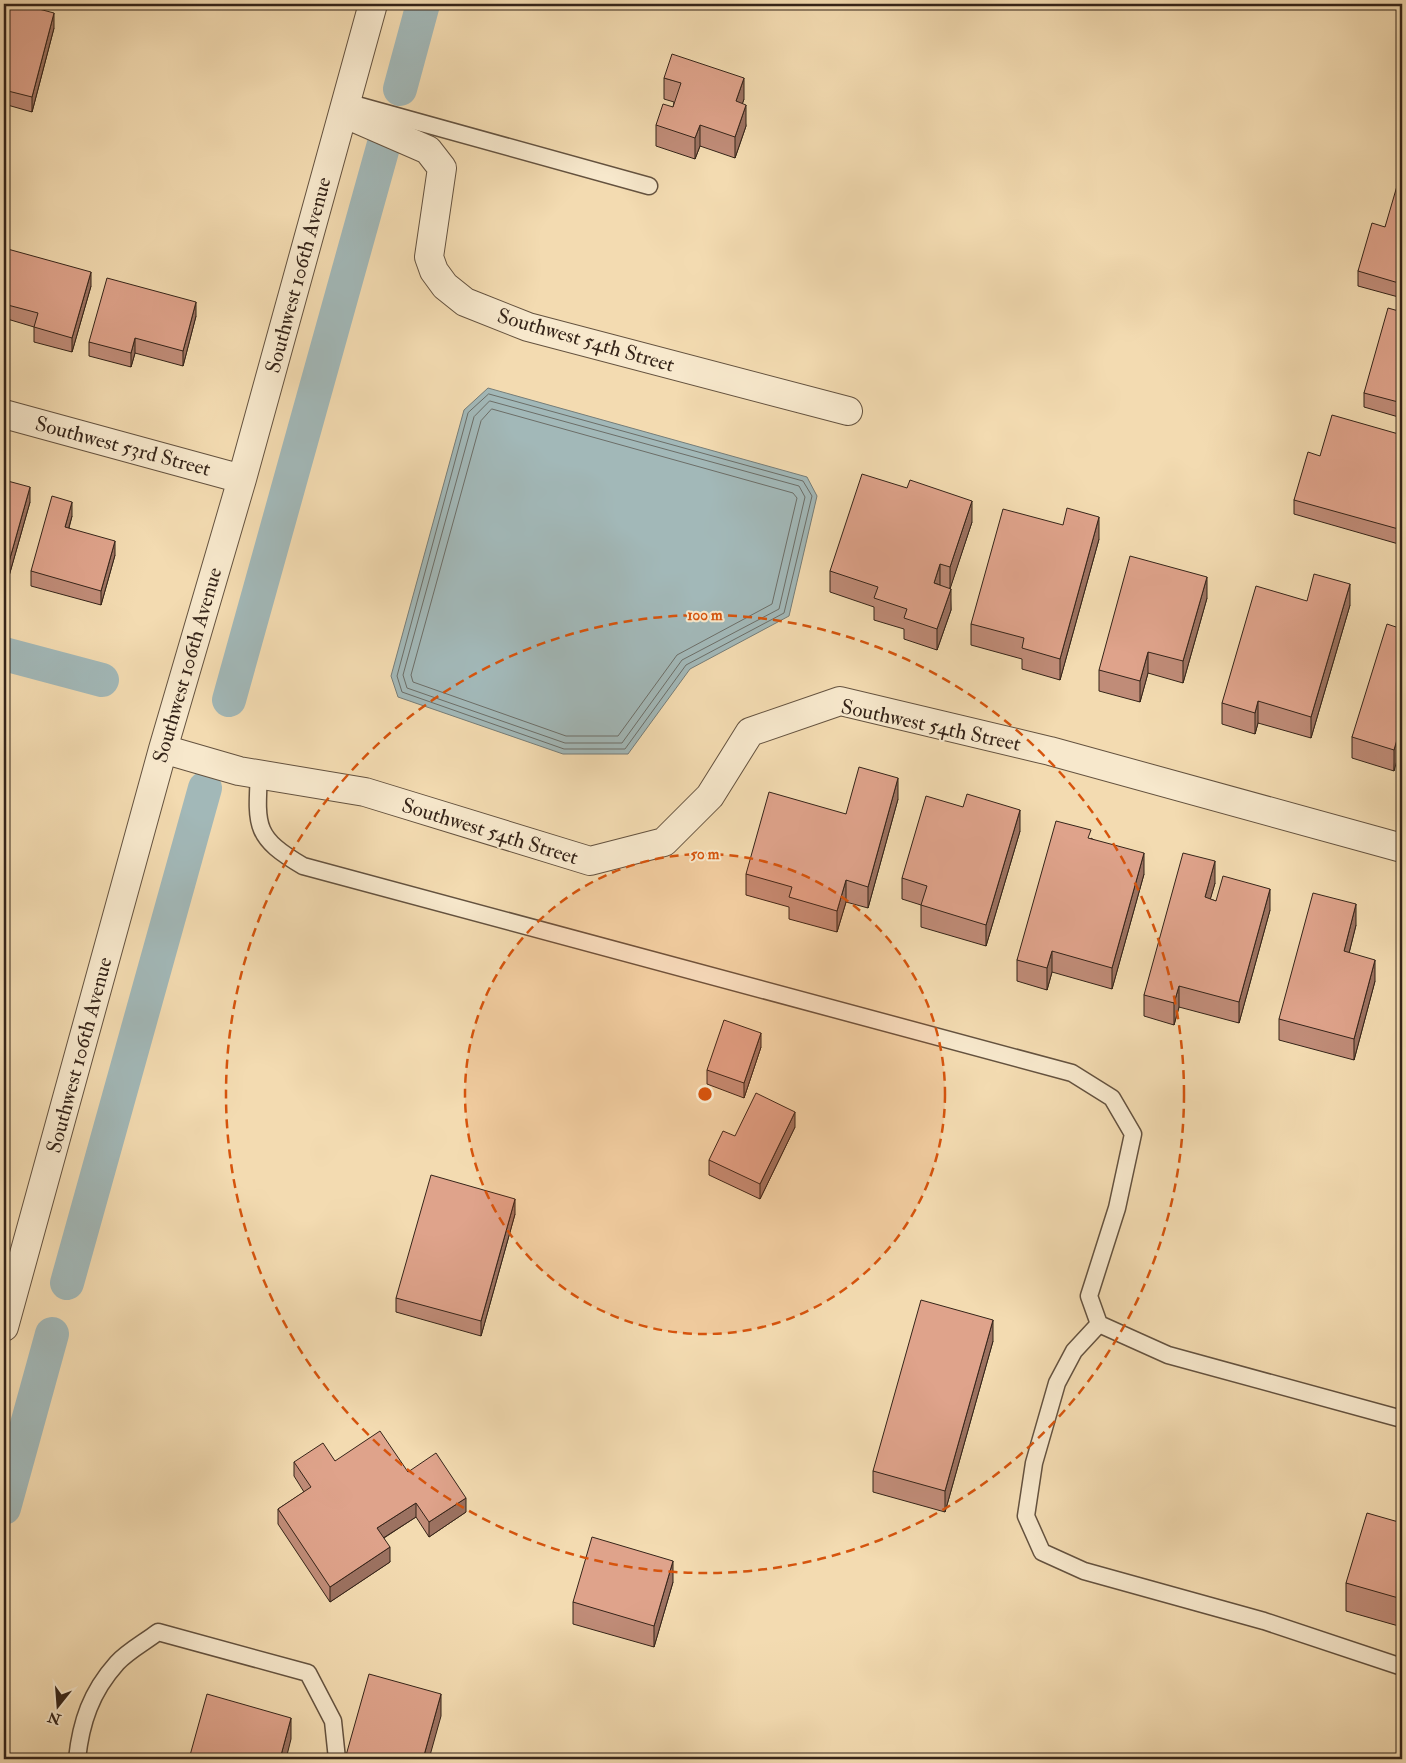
<svg xmlns="http://www.w3.org/2000/svg" width="1406" height="1763" viewBox="0 0 1406 1763" font-family="'IM FELL Double Pica',serif">
  <style>
    .water { fill: #a2b8b8; stroke: #767d78 }
    .lines { fill: none; stroke-linecap: round; stroke-linejoin: round }
    .shore { stroke: #6c6e68; stroke-width: 1 }
    .canal { stroke: #a2b8b8; stroke-width: 34 }
    .lane-casing { stroke: #64523f; stroke-width: 19 }
    .street-casing { stroke: #64523f; stroke-width: 30 }
    .lane { stroke: #f7e8cc; stroke-width: 16 }
    .street { stroke: #f7e8cc; stroke-width: 28 }
    .wall { fill: #c08c78; stroke: #352419 }
    .shaded-wall { fill: #9c7261; stroke: #352419 }
    .building { fill: #dfa38b; stroke: #352419 }
    .ring { fill: none; stroke: #d6540d; stroke-width: 2.5; stroke-dasharray: 9 6 }
    .labels { text-anchor: middle; stroke-width: 4; stroke-linejoin: round; paint-order: stroke }
    .street-label { font-size: 21px; fill: #352419; stroke: #f7e8cc }
    .centre { fill: #d6540d; stroke: #f7e8cc; stroke-width: 2.5 }
    .ring-label { font-size: 15px; text-anchor: middle; font-weight: bold; fill: #d6540d; stroke: #f7e8cc; stroke-width: 4; stroke-linejoin: round; paint-order: stroke }
  </style>
  <rect width="100%" height="100%" fill="#f3dbb1"/>
  <filter id="stains"><feTurbulence type="fractalNoise" baseFrequency=".004" numOctaves="4"/><feColorMatrix values="0 0 0 0 .2 0 0 0 0 .09 0 0 0 0 .02 0 0 0 .5 -.17"/></filter>
  <radialGradient id="worn" r=".72"><stop offset=".6" stop-color="#630" stop-opacity="0"/><stop offset="1" stop-color="#630" stop-opacity=".3"/></radialGradient>
  <path class="water" d="M 488,388 L 807,477 L 817,496 L 789,616 L 690,669 L 628,754 L 563,754 L 398,697 L 391,676 L 464,410 Z"/>
  <g class="lines">
    <path class="shore" d="M 489,394 L 803,481 L 812,496 L 784,613 L 686,665 L 625,749 L 564,749 L 402,692 L 397,676 L 468,413 Z
      M 490,401 L 799,486 L 805,497 L 779,609 L 682,660 L 622,743 L 565,743 L 407,688 L 403,675 L 474,417 Z
      M 492,409 L 793,493 L 797,498 L 772,604 L 677,655 L 618,736 L 566,736 L 413,682 L 411,675 L 481,421 Z"/>
    <path class="canal" d="M 400,89 L 423,4
      M 4,654 L 102,680
      M 229,700 L 385,140
      M 67,1283 L 205,788
      M 4,1508 L 52,1334"/>
    <defs>
      <path id="lane" d="M 346,102 L 649,186
        M 259,774 C 256,827 255,838 303,866 L 1072,1073 L 1112,1098 L 1133,1134 L 1117,1208 L 1089,1296 L 1099,1324 L 1168,1355 L 1402,1419
        M 1099,1324 L 1074,1351 L 1057,1383 L 1034,1463 L 1026,1516 L 1042,1552 L 1084,1571 L 1264,1621 L 1402,1667
        M 77,1759 C 81,1722 91,1692 117,1663 C 128,1651 145,1642 158,1632 L 308,1673 L 333,1721 L 337,1759"/>
      <path id="street" d="M 343,113 L 428,150 L 442,168 L 429,257 L 434,271 L 445,286 L 465,302 L 528,327 L 848,411
        M 4,414 L 242,479
        M 163,749 L 239,771 L 365,792 L 590,861 L 664,842 L 710,796 L 750,732 L 840,701 L 1050,751 L 1402,848
        M 4,1327 L 163,749 L 242,479 L 373,4"/>
    </defs>
    <use href="#lane" class="lane-casing"/>
    <use href="#street" class="street-casing"/>
    <use href="#lane" class="lane"/>
    <use href="#street" class="street"/>
  </g>
  <path class="wall" d="M 4,4 L 54,28 L 32,112 L 4,104 Z
    M 664,78 L 744,99 L 742,104 L 746,126 L 735,158 L 700,146 L 695,159 L 656,146 L 656,125 L 673,107 L 674,102 L 664,99 Z
    M 1402,188 L 1402,298 L 1358,286 L 1358,271 L 1385,227 Z
    M 4,248 L 91,286 L 72,352 L 34,342 L 34,327 L 4,318 Z
    M 1402,312 L 1402,418 L 1364,407 L 1364,393 Z
    M 196,316 L 183,366 L 135,353 L 131,367 L 89,356 L 89,342 Z
    M 1402,435 L 1402,545 L 1294,514 L 1294,500 L 1320,456 Z
    M 4,480 L 30,502 L 7,583 L 4,582 Z
    M 907,488 L 972,522 L 950,588 L 951,610 L 937,650 L 904,639 L 904,629 L 874,620 L 874,607 L 830,592 L 830,571 Z
    M 72,516 L 69,528 L 115,555 L 101,605 L 31,586 L 31,571 Z
    M 1099,539 L 1060,680 L 1022,669 L 1022,659 L 971,645 L 971,624 Z
    M 1207,598 L 1183,683 L 1148,673 L 1140,702 L 1099,691 L 1099,670 Z
    M 1307,601 L 1350,605 L 1311,738 L 1258,723 L 1255,734 L 1222,724 L 1222,703 Z
    M 1402,629 L 1394,771 L 1352,758 L 1352,737 Z
    M 898,799 L 868,908 L 846,902 L 837,932 L 789,919 L 789,907 L 746,895 L 746,874 L 846,814 Z
    M 1020,831 L 986,946 L 921,927 L 921,905 L 902,899 L 902,878 Z
    M 1091,838 L 1144,874 L 1112,989 L 1052,972 L 1047,990 L 1017,981 L 1017,960 Z
    M 1215,883 L 1210,899 L 1216,901 L 1270,910 L 1239,1023 L 1179,1007 L 1174,1025 L 1144,1016 L 1144,995 Z
    M 1356,925 L 1349,953 L 1375,981 L 1354,1060 L 1279,1040 L 1279,1019 Z
    M 761,1047 L 744,1098 L 707,1084 L 707,1070 Z
    M 795,1127 L 760,1199 L 709,1175 L 709,1160 Z
    M 515,1214 L 481,1336 L 396,1312 L 396,1298 Z
    M 993,1341 L 945,1512 L 873,1492 L 873,1471 Z
    M 335,1461 L 408,1472 L 466,1512 L 429,1537 L 416,1517 L 384,1538 L 390,1562 L 330,1602 L 278,1524 L 278,1509 L 304,1492 L 294,1476 L 294,1462 Z
    M 1402,1523 L 1402,1627 L 1346,1611 L 1346,1583 Z
    M 673,1582 L 654,1647 L 573,1624 L 573,1602 Z"/>
  <path class="shaded-wall" d="M 54,13 L 54,28 L 32,112 L 32,97 Z
    M 744,78 L 744,99 L 736,123 L 736,101 Z
    M 746,105 L 746,126 L 735,158 L 735,137 Z
    M 700,125 L 700,146 L 695,159 L 695,138 Z
    M 91,272 L 91,286 L 72,352 L 72,338 Z
    M 196,302 L 196,316 L 183,366 L 183,351 Z
    M 135,338 L 135,353 L 131,367 L 131,353 Z
    M 30,487 L 30,502 L 7,583 L 7,569 Z
    M 972,501 L 972,522 L 950,589 L 950,567 Z
    M 72,502 L 72,516 L 65,541 L 65,527 Z
    M 1099,517 L 1099,539 L 1060,680 L 1060,659 Z
    M 115,541 L 115,555 L 101,605 L 101,591 Z
    M 940,564 L 940,585 L 934,583 Z
    M 1207,577 L 1207,598 L 1183,683 L 1183,661 Z
    M 1350,584 L 1350,605 L 1311,738 L 1311,717 Z
    M 951,589 L 951,610 L 937,650 L 937,629 Z
    M 1148,652 L 1148,673 L 1140,702 L 1140,681 Z
    M 1258,701 L 1258,723 L 1255,734 L 1255,713 Z
    M 1402,722 L 1402,743 L 1394,771 L 1394,750 Z
    M 898,778 L 898,799 L 868,908 L 868,887 Z
    M 1020,810 L 1020,831 L 986,946 L 986,925 Z
    M 1144,853 L 1144,874 L 1112,989 L 1112,968 Z
    M 1215,861 L 1215,883 L 1205,918 L 1205,897 Z
    M 846,880 L 846,902 L 837,932 L 837,911 Z
    M 1270,889 L 1270,910 L 1239,1023 L 1239,1002 Z
    M 1356,904 L 1356,925 L 1344,973 L 1344,951 Z
    M 1052,951 L 1052,972 L 1047,990 L 1047,968 Z
    M 1375,960 L 1375,981 L 1354,1060 L 1354,1039 Z
    M 1179,986 L 1179,1007 L 1174,1025 L 1174,1003 Z
    M 761,1033 L 761,1047 L 744,1098 L 744,1083 Z
    M 795,1112 L 795,1127 L 760,1199 L 760,1184 Z
    M 515,1199 L 515,1214 L 481,1336 L 481,1321 Z
    M 993,1320 L 993,1341 L 945,1512 L 945,1491 Z
    M 466,1498 L 466,1512 L 429,1537 L 429,1522 Z
    M 416,1503 L 416,1517 L 377,1542 L 377,1528 Z
    M 390,1547 L 390,1562 L 330,1602 L 330,1587 Z
    M 673,1561 L 673,1582 L 654,1647 L 654,1626 Z
    M 441,1694 L 441,1716 L 429,1759 L 423,1759 Z
    M 291,1718 L 291,1739 L 286,1759 L 280,1759 Z"/>
  <path class="building" d="M 4,4 L 20,4 L 54,13 L 32,97 L 4,90 Z
    M 672,54 L 744,78 L 736,101 L 746,105 L 735,137 L 700,125 L 695,138 L 656,125 L 663,104 L 673,107 L 681,83 L 664,78 Z
    M 1397,186 L 1402,188 L 1402,284 L 1358,271 L 1372,223 L 1385,227 Z
    M 4,248 L 91,272 L 72,338 L 34,327 L 38,313 L 4,304 Z
    M 107,278 L 196,302 L 183,351 L 135,338 L 131,353 L 89,342 Z
    M 1388,308 L 1402,312 L 1402,403 L 1364,393 Z
    M 1332,415 L 1402,435 L 1402,530 L 1294,500 L 1308,452 L 1320,456 Z
    M 862,474 L 907,488 L 910,480 L 972,501 L 950,567 L 940,564 L 934,583 L 951,589 L 937,629 L 904,618 L 907,609 L 874,598 L 878,587 L 830,571 Z
    M 4,480 L 30,487 L 7,569 L 4,567 Z
    M 52,496 L 72,502 L 65,527 L 115,541 L 101,591 L 31,571 Z
    M 1067,508 L 1099,517 L 1060,659 L 1022,648 L 1024,638 L 971,624 L 1003,509 L 1063,525 Z
    M 1130,556 L 1207,577 L 1183,661 L 1148,652 L 1140,681 L 1099,670 Z
    M 1314,574 L 1350,584 L 1311,717 L 1258,701 L 1255,713 L 1222,703 L 1256,586 L 1307,601 Z
    M 1387,624 L 1402,629 L 1402,722 L 1394,750 L 1352,737 Z
    M 859,767 L 898,778 L 868,887 L 846,880 L 837,911 L 789,897 L 792,887 L 746,874 L 769,792 L 846,814 Z
    M 967,794 L 1020,810 L 986,925 L 921,905 L 927,886 L 902,878 L 926,796 L 963,807 Z
    M 1056,821 L 1091,830 L 1088,838 L 1144,853 L 1112,968 L 1052,951 L 1047,968 L 1017,960 Z
    M 1183,853 L 1215,861 L 1205,897 L 1216,901 L 1223,876 L 1270,889 L 1239,1002 L 1179,986 L 1174,1003 L 1144,995 Z
    M 1313,893 L 1356,904 L 1344,951 L 1375,960 L 1354,1039 L 1279,1019 Z
    M 724,1020 L 761,1033 L 744,1083 L 707,1070 Z
    M 756,1093 L 795,1112 L 760,1184 L 709,1160 L 723,1131 L 735,1136 Z
    M 431,1175 L 515,1199 L 481,1321 L 396,1298 Z
    M 921,1300 L 993,1320 L 945,1491 L 873,1471 Z
    M 380,1431 L 408,1472 L 436,1453 L 466,1498 L 429,1522 L 416,1503 L 377,1528 L 390,1547 L 330,1587 L 278,1509 L 311,1487 L 294,1462 L 323,1443 L 335,1461 Z
    M 1367,1513 L 1402,1523 L 1402,1599 L 1346,1583 Z
    M 592,1537 L 673,1561 L 654,1626 L 573,1602 Z
    M 369,1674 L 441,1694 L 423,1759 L 345,1759 Z
    M 207,1694 L 291,1718 L 280,1759 L 189,1759 Z"/>
  <circle cx="705" cy="1094" r="240" fill="#d6540d" fill-opacity=".12"/>
  <g class="ring">
    <circle cx="705" cy="1094" r="240"/>
    <circle cx="705" cy="1094" r="479"/>
  </g>
  <g class="labels">
    <g class="street-label">
      <text transform="translate(298 275) rotate(-75)" y="7">Southwest 106th Avenue</text>
      <text transform="translate(586 340) rotate(16)" y="7">Southwest 54th Street</text>
      <text transform="translate(123 446) rotate(15)" y="7">Southwest 53rd Street</text>
      <text transform="translate(187 665) rotate(-74)" y="7">Southwest 106th Avenue</text>
      <text transform="translate(931 725) rotate(12)" y="7">Southwest 54th Street</text>
      <text transform="translate(490 831) rotate(17)" y="7">Southwest 54th Street</text>
      <text transform="translate(79 1055) rotate(-75)" y="7">Southwest 106th Avenue</text>
    </g>
  </g>
  <circle cx="705" cy="1094" r="8" class="centre"/>
  <g class="ring-label">
    <text x="705" y="620">100 m</text>
    <text x="705" y="859">50 m</text>
  </g>
  <rect width="1406" height="1763" fill="none" stroke="#f3dbb1" stroke-width="20"/>
  <rect x="5" y="5" width="1396" height="1753" fill="none" stroke="#352419" stroke-width="2.5"/>
  <rect x="10" y="10" width="1386" height="1743" fill="none" stroke="#352419"/>
  <g transform="translate(58 1706) rotate(197)" stroke="#f7e8cc" stroke-width="4" paint-order="stroke">
  <path d="M0-4L9 19L0 12L-9 19Z" fill="#352419"/>
  <text y="-8" font-size="14" font-weight="bold" text-anchor="middle" fill="#352419">N</text>
  </g>
  <rect width="100%" height="100%" filter="url(#stains)"/>
  <rect width="100%" height="100%" fill="url(#worn)"/>
</svg>
